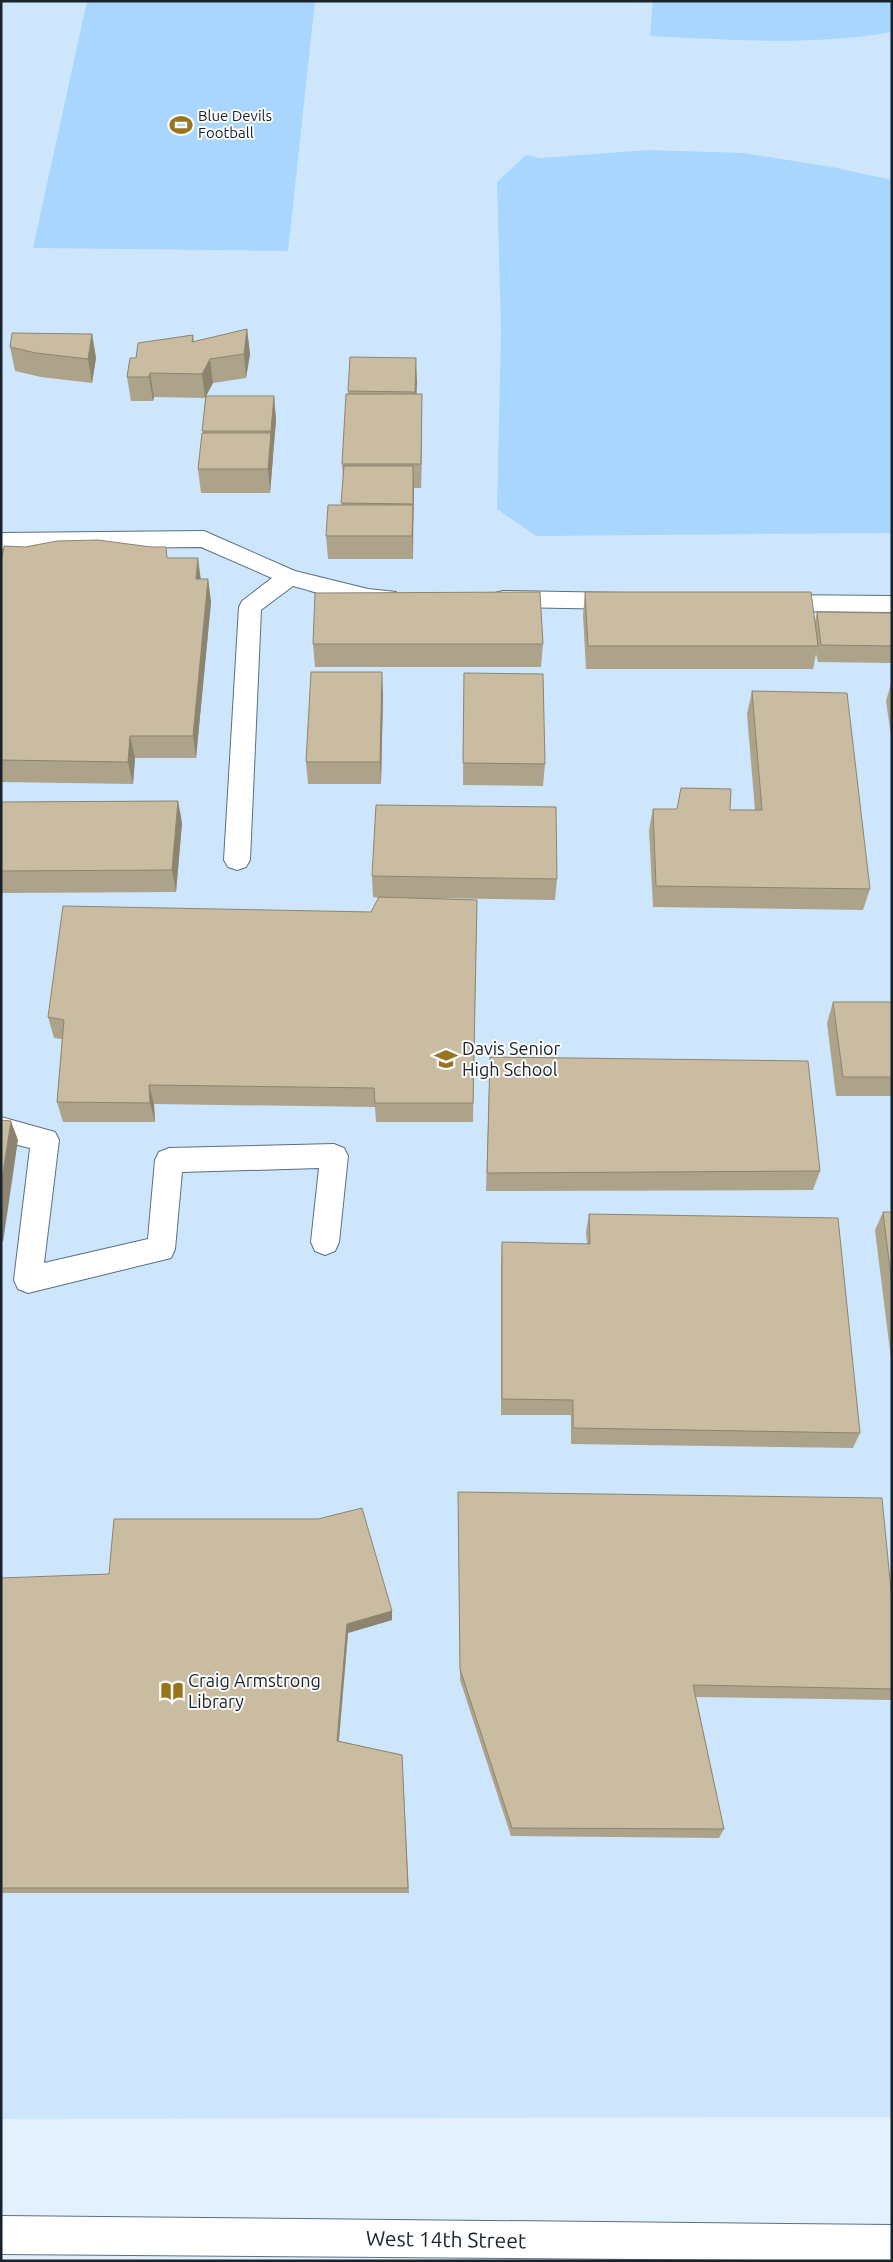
<svg xmlns="http://www.w3.org/2000/svg" width="893" height="2262" viewBox="0 0 893 2262" font-family="Ubuntu,sans-serif">
  <style>
    .built { fill: #cde6fc }
    .green { fill: #a8d6ff }
    .lines { fill: none; stroke-linecap: round; stroke-linejoin: round }
    .minor-casing { stroke: #596f83; stroke-width: 2 }
    .minor { fill: #fff; fill-rule: evenodd }
    .wall { fill: #ada28a }
    .shaded-wall { fill: #8d8470 }
    .building { fill: #c9bca0; stroke: #8d8470 }
    .labels { text-anchor: middle; stroke-width: 4; stroke-linejoin: round; paint-order: stroke }
    .far-poi-label { font-size: 15px; fill: #19232b; stroke: #fcfcfc; text-anchor: start }
    .poi-label { font-size: 18px; fill: #19232b; stroke: #fcfcfc; text-anchor: start }
    .near-street-label { font-size: 21px; fill: #19232b; stroke: #fcfcfc }
  </style>
  <rect width="100%" height="100%" fill="#e3f1ff"/>
  <path class="built" d="M 1,1 L 892,1 L 892,2117 L 1,2119 Z"/>
  <path class="green" d="M 87,1 L 315,1 L 288,251 L 33,248 Z
    M 653,1 L 892,1 L 892,32 C 812,46 730,40 650,36 Z
    M 649,150 L 743,153 L 832,167 L 892,180 L 892,533 L 536,536 L 497,509 L 501,330 L 497,182 L 526,155 L 541,158 Z"/>
  <g class="lines">
    <defs>
      <path id="minor" d="M 204,531 L 295,571 L 368,589 L 396,592 L 399,598 L 396,604 C 368,612 321,593 293,586 L 261,610 L 250,860 L 246,867 L 237,870 L 228,867 L 224,860 L 239,607 L 242,601 L 272,578 L 201,547 L 1,549 L 1,533 Z
        M 503,591 L 623,593 L 631,595 L 634,601 L 631,607 L 623,609 L 503,607 L 495,605 L 492,599 L 495,593 Z
        M 776,595 L 892,596 L 892,612 L 776,611 L 768,609 L 765,603 L 768,597 Z
        M 1,1117 L 55,1132 L 59,1140 L 44,1263 L 148,1239 L 155,1160 L 159,1152 L 169,1148 L 334,1144 L 344,1148 L 348,1156 L 339,1242 L 335,1251 L 325,1255 L 315,1251 L 311,1242 L 319,1168 L 182,1172 L 175,1249 L 171,1258 L 28,1293 L 18,1289 L 14,1280 L 30,1148 L 1,1141 Z
        M 1,2216 L 892,2225 L 892,2261 L 1,2254 Z"/>
    </defs>
    <use href="#minor" class="minor-casing"/>
    <use href="#minor" class="minor"/>
  </g>
  <path class="wall" d="M 247,329 L 250,354 L 246,378 L 213,383 L 206,396 L 274,396 L 276,420 L 270,493 L 201,493 L 198,469 L 203,433 L 205,398 L 154,397 L 153,401 L 131,401 L 127,377 L 136,358 L 193,335 L 194,342 Z
    M 92,334 L 96,358 L 92,383 L 41,377 L 15,371 L 10,347 Z
    M 416,358 L 416,394 L 422,418 L 421,488 L 414,488 L 413,559 L 328,559 L 326,536 L 342,505 L 343,477 L 342,464 L 348,391 Z
    M 1,558 L 168,558 L 201,579 L 208,579 L 211,602 L 196,758 L 135,758 L 133,784 L 1,782 Z
    M 585,592 L 815,622 L 817,612 L 892,613 L 892,663 L 818,662 L 816,654 L 813,669 L 586,669 L 583,615 Z
    M 313,644 L 543,644 L 541,667 L 315,667 Z
    M 464,673 L 545,764 L 543,786 L 463,785 Z
    M 892,680 L 892,743 L 886,701 Z
    M 752,691 L 870,889 L 863,910 L 653,907 L 649,830 L 653,809 L 755,810 L 747,714 Z
    M 383,695 L 381,784 L 308,784 L 306,762 Z
    M 178,801 L 182,823 L 176,892 L 1,893 L 1,802 Z
    M 372,876 L 557,879 L 555,900 L 430,898 L 477,900 L 473,1122 L 376,1122 L 375,1107 L 154,1104 L 155,1122 L 63,1122 L 57,1102 L 62,1039 L 54,1038 L 48,1017 L 371,912 L 379,898 L 373,897 Z
    M 833,1002 L 892,1002 L 892,1096 L 836,1096 L 827,1023 Z
    M 490,1057 L 820,1171 L 813,1190 L 486,1191 Z
    M 883,1212 L 892,1212 L 892,1367 L 875,1230 Z
    M 589,1214 L 860,1433 L 853,1448 L 571,1444 L 571,1415 L 501,1415 L 501,1260 L 502,1242 L 587,1244 L 586,1232 Z
    M 458,1492 L 892,1600 L 892,1700 L 696,1697 L 724,1829 L 719,1838 L 511,1836 L 460,1680 Z
    M 1,1578 L 392,1611 L 392,1620 L 348,1633 L 339,1741 L 402,1755 L 409,1893 L 1,1893 Z"/>
  <path class="shaded-wall" d="M 247,329 L 250,354 L 246,378 L 244,354 Z
    M 92,334 L 96,358 L 92,383 L 88,359 Z
    M 416,358 L 417,382 L 416,416 L 415,392 Z
    M 210,359 L 213,383 L 205,398 L 202,374 Z
    M 150,373 L 154,397 L 153,401 L 149,377 Z
    M 422,394 L 422,418 L 421,488 L 421,464 Z
    M 274,396 L 276,420 L 273,455 L 271,431 Z
    M 271,433 L 273,457 L 270,493 L 268,469 Z
    M 413,466 L 414,490 L 413,527 Z
    M 413,505 L 413,559 L 412,536 Z
    M 198,558 L 201,581 L 196,579 Z
    M 208,579 L 211,602 L 196,758 L 193,736 Z
    M 382,672 L 383,695 L 381,784 L 380,762 Z
    M 130,736 L 135,758 L 133,784 L 128,762 Z
    M 178,801 L 182,823 L 176,892 L 172,870 Z
    M 149,1085 L 154,1104 L 155,1122 L 150,1103 Z
    M 11,1121 L 18,1140 L 3,1242 L 1,1238 L 1,1185 Z
    M 392,1611 L 392,1620 L 348,1633 L 338,1748 L 337,1741 L 347,1624 Z"/>
  <path class="building" d="M 247,329 L 244,354 L 210,359 L 202,374 L 150,373 L 149,377 L 127,377 L 130,358 L 136,358 L 138,343 L 193,335 L 192,342 Z
    M 12,333 L 92,334 L 88,359 L 36,353 L 10,347 Z
    M 350,357 L 416,358 L 415,392 L 348,391 Z
    M 346,394 L 422,394 L 421,464 L 342,464 Z
    M 206,396 L 274,396 L 271,431 L 202,431 Z
    M 202,433 L 271,433 L 268,469 L 198,469 Z
    M 344,466 L 413,466 L 413,504 L 341,503 Z
    M 328,505 L 413,505 L 412,536 L 326,536 Z
    M 98,540 L 151,547 L 166,547 L 167,558 L 198,558 L 196,579 L 208,579 L 193,736 L 130,736 L 128,762 L 1,760 L 1,558 L 2,558 L 4,546 L 25,547 L 57,541 Z
    M 540,592 L 543,644 L 313,644 L 315,593 Z
    M 585,592 L 811,592 L 818,646 L 588,646 Z
    M 817,612 L 892,613 L 892,646 L 821,645 Z
    M 311,672 L 382,672 L 380,762 L 306,762 Z
    M 464,673 L 543,674 L 545,764 L 463,763 Z
    M 752,691 L 847,693 L 870,889 L 656,886 L 653,809 L 677,809 L 681,788 L 731,789 L 730,810 L 762,810 Z
    M 178,801 L 172,870 L 1,871 L 1,802 Z
    M 376,805 L 556,807 L 557,879 L 372,876 Z
    M 379,897 L 477,900 L 473,1103 L 375,1103 L 374,1088 L 149,1085 L 150,1103 L 57,1102 L 64,1020 L 48,1017 L 63,906 L 371,912 Z
    M 833,1002 L 892,1002 L 892,1077 L 843,1077 Z
    M 490,1057 L 808,1061 L 820,1171 L 487,1173 Z
    M 1,1120 L 11,1121 L 1,1185 Z
    M 883,1212 L 892,1212 L 892,1285 Z
    M 589,1214 L 838,1218 L 860,1433 L 573,1428 L 573,1400 L 502,1399 L 502,1242 L 590,1244 Z
    M 458,1492 L 882,1498 L 892,1600 L 892,1689 L 693,1685 L 724,1829 L 512,1828 L 460,1669 Z
    M 362,1508 L 392,1611 L 347,1624 L 337,1741 L 402,1755 L 408,1888 L 1,1888 L 1,1578 L 109,1574 L 114,1519 L 318,1519 Z"/>
  <defs>
    <symbol id="stadium-bare" viewBox="-9 -9 18 18"><path d="M0-5a6.5 5 0 1 0 0 10a6.5 5 0 1 0 0-10ZM-3.5-1.8h7v3.6h-7Z" fill="#97751e" stroke="#fcfcfc" stroke-width="2.5" paint-order="stroke"/></symbol>
    <symbol id="school-bare" viewBox="-9 -9 18 18"><path d="M0-5L7-2L0 1L-7-2ZM-4 1L0 2.5L4 1V4Q0 6-4 4Z" fill="#97751e" stroke="#fcfcfc" stroke-width="2.5" paint-order="stroke"/></symbol>
    <symbol id="library-bare" viewBox="-9 -9 18 18"><path d="M-6-4Q-3-5.5-.7-3.5V5Q-3 3-6 4ZM6-4Q3-5.5 .7-3.5V5Q3 3 6 4Z" fill="#97751e" stroke="#fcfcfc" stroke-width="2.5" paint-order="stroke"/></symbol>
  </defs>
  <g fill-rule="evenodd">
    <use href="#stadium-bare" x="165" y="109" width="32" height="32"/>
    <use href="#school-bare" x="430" y="1043" width="32" height="32"/>
    <use href="#library-bare" x="156" y="1675" width="32" height="32"/>
  </g>
  <g class="labels">
    <g class="far-poi-label">
      <text x="198" y="121">Blue Devils<tspan x="198" dy="17">Football</tspan></text>
    </g>
    <g class="poi-label">
      <text x="462" y="1055">Davis Senior<tspan x="462" dy="21">High School</tspan></text>
      <text x="188" y="1687">Craig Armstrong<tspan x="188" dy="21">Library</tspan></text>
    </g>
    <g class="near-street-label">
      <text transform="translate(446 2240) rotate(1)" y="7">West 14th Street</text>
    </g>
  </g>
  <rect width="893" height="2262" fill="none" stroke="#19232b" stroke-width="5"/>
</svg>
